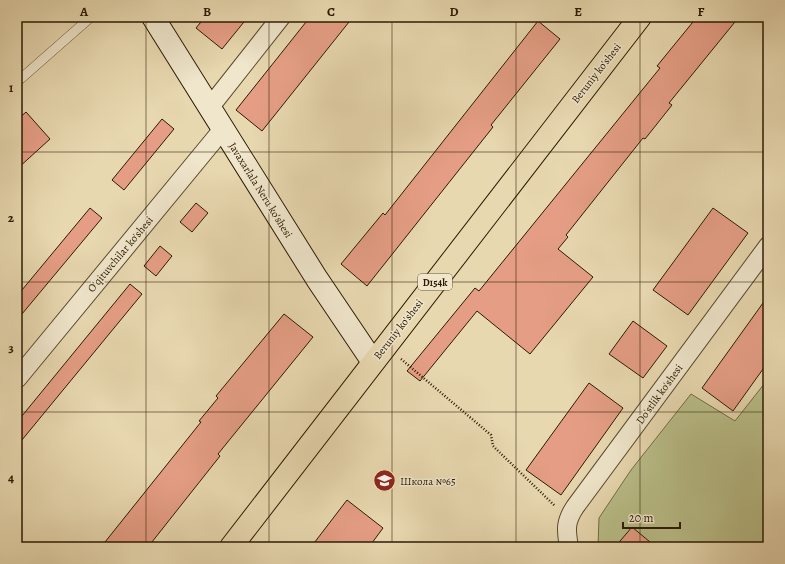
<svg xmlns="http://www.w3.org/2000/svg" width="785" height="564" viewBox="0 0 785 564" font-family="Alegreya,serif">
  <style>
    .green { fill: #b9be89; stroke: #726c46 }
    .building { fill: #e59e85; stroke: #2c1a03 }
    .lines { fill: none; stroke-linecap: round; stroke-linejoin: round }
    .lane-casing { stroke: #5b4a2e; stroke-width: 10 }
    .street-casing { stroke: #5b4a2e; stroke-width: 20 }
    .secondary-casing { stroke: #2c1a03; stroke-width: 24 }
    .primary-casing { stroke: #2c1a03; stroke-width: 24 }
    .path { stroke: #2c1a03; stroke-width: 2.5; stroke-dasharray: 1 2; stroke-linecap: butt }
    .lane { stroke: #f0e6cc; stroke-width: 9 }
    .street { stroke: #f0e6cc; stroke-width: 18 }
    .secondary { stroke: #f0e6cc; stroke-width: 22 }
    .primary { stroke: #e8d8b0; stroke-width: 22 }
    .grid { fill: none; stroke: #2c1a03; stroke-width: 1; stroke-opacity: 0.55 }
    .labels { text-anchor: middle; stroke-width: 3; stroke-linejoin: round; paint-order: stroke }
    .shield { fill: #f0e6cc; stroke: #67573f; stroke-width: 1 }
    .shield-label { font-size: 10px; font-weight: bold; fill: #2c1a03 }
    .street-label { font-size: 11px; fill: #2c1a03; stroke: #f0e6cc }
    .poi-label { font-size: 11px; fill: #2c1a03; stroke: #f0e6cc; text-anchor: start }
    .neatline { fill: none; stroke: #2c1a03; stroke-width: 1.5 }
    .grid-label { font-size: 13px; text-anchor: middle; font-weight: bold; fill: #2c1a03 }
  </style>
  <rect width="100%" height="100%" fill="#e8d8b0"/>
  <filter id="stains"><feTurbulence type="fractalNoise" baseFrequency=".005" numOctaves="4"/><feColorMatrix values="0 0 0 0 .2 0 0 0 0 .09 0 0 0 0 .02 0 0 0 .5 -.17"/></filter>
  <radialGradient id="worn" r=".72"><stop offset=".6" stop-color="#630" stop-opacity="0"/><stop offset="1" stop-color="#630" stop-opacity=".3"/></radialGradient>
  <path class="green" d="M 768,379 L 768,547 L 598,547 L 599,518 L 631,470 L 691,394 L 735,421 Z"/>
  <path class="building" d="M 205,17 L 248,17 L 222,49 L 196,28 Z
    M 310,17 L 353,17 L 262,131 L 236,110 Z
    M 697,17 L 739,17 L 669,103 L 672,105 L 645,139 L 643,138 L 566,235 L 568,237 L 558,249 L 593,277 L 530,354 L 477,311 L 420,381 L 407,371 L 475,288 L 479,291 L 660,68 L 657,66 Z
    M 538,21 L 560,39 L 491,125 L 493,127 L 367,286 L 341,264 L 383,213 L 385,215 Z
    M 26,112 L 50,139 L 17,169 L 17,120 Z
    M 162,119 L 174,129 L 124,190 L 112,180 Z
    M 196,203 L 208,213 L 192,232 L 180,222 Z
    M 90,208 L 102,218 L 17,320 L 17,296 Z
    M 713,208 L 748,233 L 688,315 L 653,290 Z
    M 160,246 L 172,256 L 156,276 L 144,266 Z
    M 130,284 L 142,294 L 17,446 L 17,422 Z
    M 768,296 L 768,362 L 733,411 L 702,388 Z
    M 284,314 L 313,337 L 218,454 L 220,456 L 148,547 L 101,547 L 201,422 L 199,421 L 218,398 L 216,396 Z
    M 633,321 L 667,346 L 643,378 L 609,354 Z
    M 589,383 L 623,408 L 561,495 L 526,470 Z
    M 347,500 L 383,528 L 369,547 L 311,547 Z
    M 632,527 L 656,547 L 615,547 Z"/>
  <g class="lines">
    <defs>
      <path id="lane" d="M 17,82 L 91,17"/>
      <path id="street" d="M 210,107 L 281,17
        M 17,379 L 223,129
        M 569,547 C 566,530 565,522 575,507 L 768,246"/>
      <path id="secondary" d="M 153,17 L 317,279 L 373,362"/>
      <path id="primary" d="M 231,547 L 640,17"/>
    </defs>
    <use href="#lane" class="lane-casing"/>
    <use href="#street" class="street-casing"/>
    <use href="#secondary" class="secondary-casing"/>
    <use href="#primary" class="primary-casing"/>
    <path class="path" d="M 401,359 L 491,435 L 493,446 L 555,506"/>
    <use href="#lane" class="lane"/>
    <use href="#street" class="street"/>
    <use href="#secondary" class="secondary"/>
    <use href="#primary" class="primary"/>
  </g>
  <path class="grid" d="M 146,17 L 146,547M 269,17 L 269,547M 392,17 L 392,547M 516,17 L 516,547M 640,17 L 640,547M 17,152 L 768,152M 17,282 L 768,282M 17,412 L 768,412"/>
  <defs>
    <symbol id="school-disc" viewBox="-11 -11 22 22"><circle r="9.5" fill="#8f2418" stroke="#f0e6cc"/><path d="M0-5L7-2L0 1L-7-2ZM-4 1L0 2.5L4 1V4Q0 6-4 4Z" fill="#fff"/></symbol>
  </defs>
  <g fill-rule="evenodd">
    <use href="#school-disc" x="372" y="468" width="25" height="25"/>
  </g>
  <g class="labels">
    <rect class="shield" x="418" y="274" width="34" height="16" rx="3"/>
    <g class="shield-label">
      <text x="435" y="286">D154k</text>
    </g>
    <g class="street-label">
      <text transform="translate(596 73) rotate(-52)" y="4">Beruniy ko'shesi</text>
      <text transform="translate(261 190) rotate(58)" y="4">Javaxarlala Neru ko'shesi</text>
      <text transform="translate(120 254) rotate(-50)" y="4">O'qituvchilar ko'shesi</text>
      <text transform="translate(398 329) rotate(-52)" y="4">Beruniy ko'shesi</text>
      <text transform="translate(659 394) rotate(-54)" y="4">Do'stlik ko'shesi</text>
    </g>
    <g class="poi-label">
      <text x="400" y="485">Школа №65</text>
    </g>
  </g>
  <rect width="785" height="564" fill="none" stroke="#e8d8b0" stroke-width="44"/>
  <path d="M623 522v6h57v-6" fill="none" stroke="#2c1a03" stroke-width="2"/>
  <text x="629" y="522" font-size="12" fill="#2c1a03" stroke="#f0e6cc" stroke-width="3" paint-order="stroke">20 m</text>
  <rect x="22" y="22" width="741" height="520" class="neatline"/>
  <g class="grid-label">
    <text x="84" y="16">A</text>
    <text x="207" y="16">B</text>
    <text x="331" y="16">C</text>
    <text x="454" y="16">D</text>
    <text x="578" y="16">E</text>
    <text x="701" y="16">F</text>
    <text x="11" y="92">1</text>
    <text x="11" y="222">2</text>
    <text x="11" y="352">3</text>
    <text x="11" y="482">4</text>
  </g>
  <rect width="100%" height="100%" filter="url(#stains)"/>
  <rect width="100%" height="100%" fill="url(#worn)"/>
</svg>
